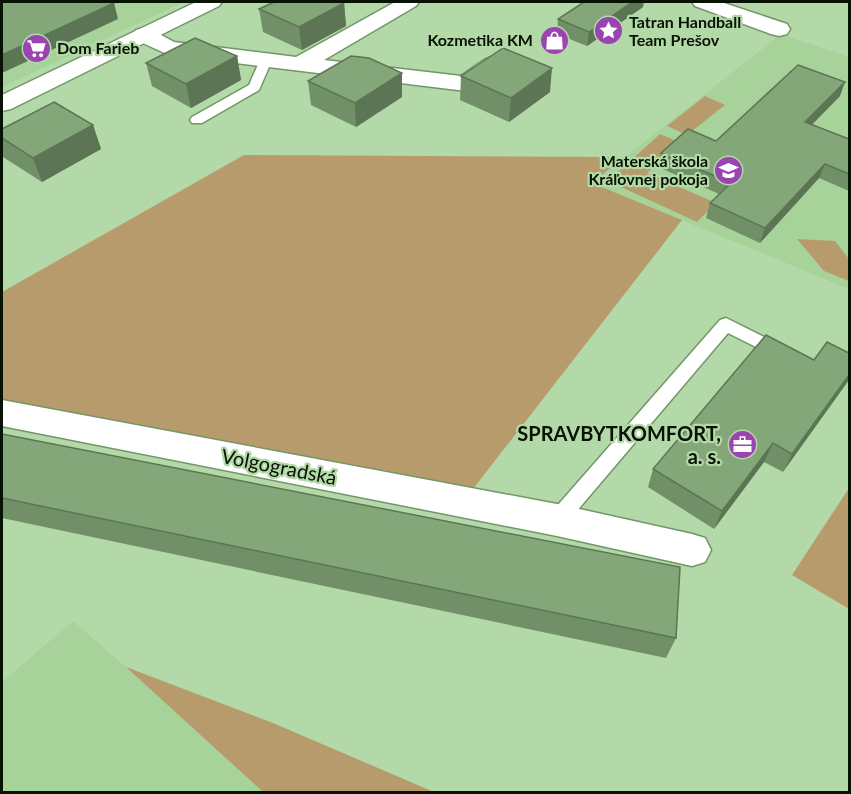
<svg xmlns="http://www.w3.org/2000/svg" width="851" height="794" viewBox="0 0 851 794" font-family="Lato,sans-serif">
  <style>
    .built { fill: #a7d29a }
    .green { fill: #b89b6d }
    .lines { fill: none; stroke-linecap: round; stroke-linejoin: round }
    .lane-casing { stroke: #729667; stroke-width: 3 }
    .street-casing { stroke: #729667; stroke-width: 3 }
    .secondary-casing { stroke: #729667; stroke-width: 3 }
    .lane { fill: #fff; fill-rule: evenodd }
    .street { fill: #fff; fill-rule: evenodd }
    .secondary { fill: #fff; fill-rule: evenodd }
    .wall { fill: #719067 }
    .shaded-wall { fill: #5c7554 }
    .building { fill: #83a778; stroke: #5c7554; stroke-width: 1.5 }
    .labels { text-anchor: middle; stroke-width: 4.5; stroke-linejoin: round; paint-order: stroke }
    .far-poi-label { font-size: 16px; font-weight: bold; fill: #071404; stroke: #b3d9a8; text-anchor: start }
    .poi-label { font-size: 20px; font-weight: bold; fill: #071404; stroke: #b3d9a8; text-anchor: end }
    .street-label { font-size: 20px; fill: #071404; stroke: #b3d9a8 }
  </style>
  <rect width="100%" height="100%" fill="#b3d9a8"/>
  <path class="built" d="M 2,2 L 184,2 L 2,87 Z
    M 781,34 L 849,57 L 849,289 L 592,183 Z
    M 73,621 L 126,667 L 263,792 L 2,792 L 2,682 Z"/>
  <path class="green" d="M 705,96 L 725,105 L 687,135 L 667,126 Z
    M 660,134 L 679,142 L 647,173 L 716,203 L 697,222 L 608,181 Z
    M 244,155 L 624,157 L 592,183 L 682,220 L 459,507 L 2,417 L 2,292 Z
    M 797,239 L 835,241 L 849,259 L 849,281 L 824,271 Z
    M 849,488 L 849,609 L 792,575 Z
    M 126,667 L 273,723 L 434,792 L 263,792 Z"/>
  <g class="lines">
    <defs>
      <path id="lane" d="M 266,56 L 272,60 L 259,90 L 202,123 L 192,123 L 190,120 L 192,117 L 249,85 L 260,60 Z
        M 726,318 L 788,349 L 791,353 L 788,357 L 782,359 L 776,357 L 728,333 L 564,526 L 557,529 L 550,526 L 547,520 L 550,514 L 720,320 Z"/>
      <path id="street" d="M 395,2 L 419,2 L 416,6 L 324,60 L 461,76 C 475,67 489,52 506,56 L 509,61 L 474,89 L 466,91 L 169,55 L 136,40 L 133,35 L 136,30 L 144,28 L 152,30 L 174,42 L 296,57 Z
        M 692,2 L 721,2 L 787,24 L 790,29 L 787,34 L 779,36 L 771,34 L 695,6 Z
        M 2,400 L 557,504 L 692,534 L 705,538 L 711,550 L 705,562 L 692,566 L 557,536 L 2,426 Z"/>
      <path id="secondary" d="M 196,2 L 222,2 L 219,6 L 11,109 L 2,111 L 2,95 Z"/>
    </defs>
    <use href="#lane" class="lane-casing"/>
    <use href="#street" class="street-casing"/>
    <use href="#secondary" class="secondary-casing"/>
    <use href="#lane" class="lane"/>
    <use href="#street" class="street"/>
    <use href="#secondary" class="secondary"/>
  </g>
  <path class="wall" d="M 344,3 L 346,26 L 302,50 L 263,32 L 259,9 Z
    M 643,7 L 587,46 L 557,34 L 558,19 Z
    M 237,56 L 241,80 L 191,108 L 152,86 L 146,63 Z
    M 402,73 L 402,97 L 356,127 L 311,105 L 308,81 Z
    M 461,76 L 550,92 L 509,122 L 460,100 Z
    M 840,96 L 812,125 L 849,139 L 849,191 L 819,178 L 760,243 L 706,218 L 710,203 L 719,194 L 658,167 L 661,153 L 716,141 Z
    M 93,125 L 101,149 L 42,182 L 3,157 L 2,153 L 2,129 Z
    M 849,353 L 783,472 L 764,462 L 714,529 L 648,487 L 653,469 L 814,360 Z
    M 2,434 L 676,638 L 666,658 L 2,518 Z"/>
  <path class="shaded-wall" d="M 632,2 L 644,2 L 643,7 L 587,46 L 589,32 Z
    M 114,3 L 118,19 L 2,73 L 2,55 Z
    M 344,3 L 346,26 L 302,50 L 299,27 Z
    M 237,56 L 241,80 L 191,108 L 186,84 Z
    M 552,68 L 550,92 L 509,122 L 511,98 Z
    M 402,73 L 402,97 L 356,127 L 355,103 Z
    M 845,82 L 840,96 L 800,136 L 805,122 Z
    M 93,125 L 101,149 L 42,182 L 33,158 Z
    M 825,164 L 819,178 L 760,243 L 765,228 Z
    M 849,375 L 849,380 L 783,472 L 792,454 Z
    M 773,443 L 764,462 L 714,529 L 722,511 Z"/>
  <path class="building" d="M 2,2 L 110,2 L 114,3 L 2,55 Z
    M 274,2 L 341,2 L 344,3 L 299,27 L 259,9 Z
    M 584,2 L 632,2 L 589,32 L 558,19 Z
    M 195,38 L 237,56 L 186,84 L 146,63 Z
    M 503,48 L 552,68 L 511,98 L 461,76 Z
    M 351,56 L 369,58 L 402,73 L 355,103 L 308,81 Z
    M 798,65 L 845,82 L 805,122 L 849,139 L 849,174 L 825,164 L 765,228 L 710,203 L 731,183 L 661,153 L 688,129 L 716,141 Z
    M 54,102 L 93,125 L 33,158 L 2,138 L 2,129 Z
    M 766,335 L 814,360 L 827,342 L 849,353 L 849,375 L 792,454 L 773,443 L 722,511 L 653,469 Z
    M 2,434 L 680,567 L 676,638 L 2,498 Z"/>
  <defs>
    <symbol id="sight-disc" viewBox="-11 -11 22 22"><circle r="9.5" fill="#9a44b1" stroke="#b3d9a8"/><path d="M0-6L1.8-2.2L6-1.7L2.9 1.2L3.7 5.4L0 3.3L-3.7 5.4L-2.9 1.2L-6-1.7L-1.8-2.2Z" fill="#fff"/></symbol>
    <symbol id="shop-disc" viewBox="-11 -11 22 22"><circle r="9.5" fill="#9a44b1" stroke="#b3d9a8"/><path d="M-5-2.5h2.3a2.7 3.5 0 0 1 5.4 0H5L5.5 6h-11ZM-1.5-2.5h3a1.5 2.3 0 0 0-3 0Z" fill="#fff"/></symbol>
    <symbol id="supermarket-disc" viewBox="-11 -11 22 22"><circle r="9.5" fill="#9a44b1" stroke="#b3d9a8"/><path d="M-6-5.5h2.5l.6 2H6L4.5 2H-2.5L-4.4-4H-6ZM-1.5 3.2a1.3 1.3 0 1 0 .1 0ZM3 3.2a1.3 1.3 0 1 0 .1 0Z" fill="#fff"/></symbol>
    <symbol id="school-disc" viewBox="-11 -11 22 22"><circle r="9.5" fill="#9a44b1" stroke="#b3d9a8"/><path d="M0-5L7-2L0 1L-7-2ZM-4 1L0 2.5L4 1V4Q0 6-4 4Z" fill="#fff"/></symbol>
    <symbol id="office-disc" viewBox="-11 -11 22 22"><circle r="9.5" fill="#9a44b1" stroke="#b3d9a8"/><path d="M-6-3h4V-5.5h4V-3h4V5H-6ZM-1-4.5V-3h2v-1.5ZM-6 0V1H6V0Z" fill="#fff"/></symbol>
  </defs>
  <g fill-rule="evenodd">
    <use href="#sight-disc" x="592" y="14" width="33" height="33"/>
    <use href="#shop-disc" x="538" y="24" width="33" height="33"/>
    <use href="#supermarket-disc" x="20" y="32" width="33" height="33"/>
    <use href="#school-disc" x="712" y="154" width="33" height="33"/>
    <use href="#office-disc" x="726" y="428" width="33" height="33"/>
  </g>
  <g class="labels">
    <g class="far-poi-label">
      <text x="629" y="28">Tatran Handball<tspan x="629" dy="18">Team Prešov</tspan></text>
      <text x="533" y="46" text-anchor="end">Kozmetika KM</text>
      <text x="57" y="54">Dom Farieb</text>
      <text x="708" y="167" text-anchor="end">Materská škola<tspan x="708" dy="18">Kráľovnej pokoja</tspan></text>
    </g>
    <g class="poi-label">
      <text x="721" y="441">SPRAVBYTKOMFORT,<tspan x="721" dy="23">a. s.</tspan></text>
    </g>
    <g class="street-label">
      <text transform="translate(279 467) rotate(11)" y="7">Volgogradská</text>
    </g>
  </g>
  <rect width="851" height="794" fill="none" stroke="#071404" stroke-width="6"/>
</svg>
